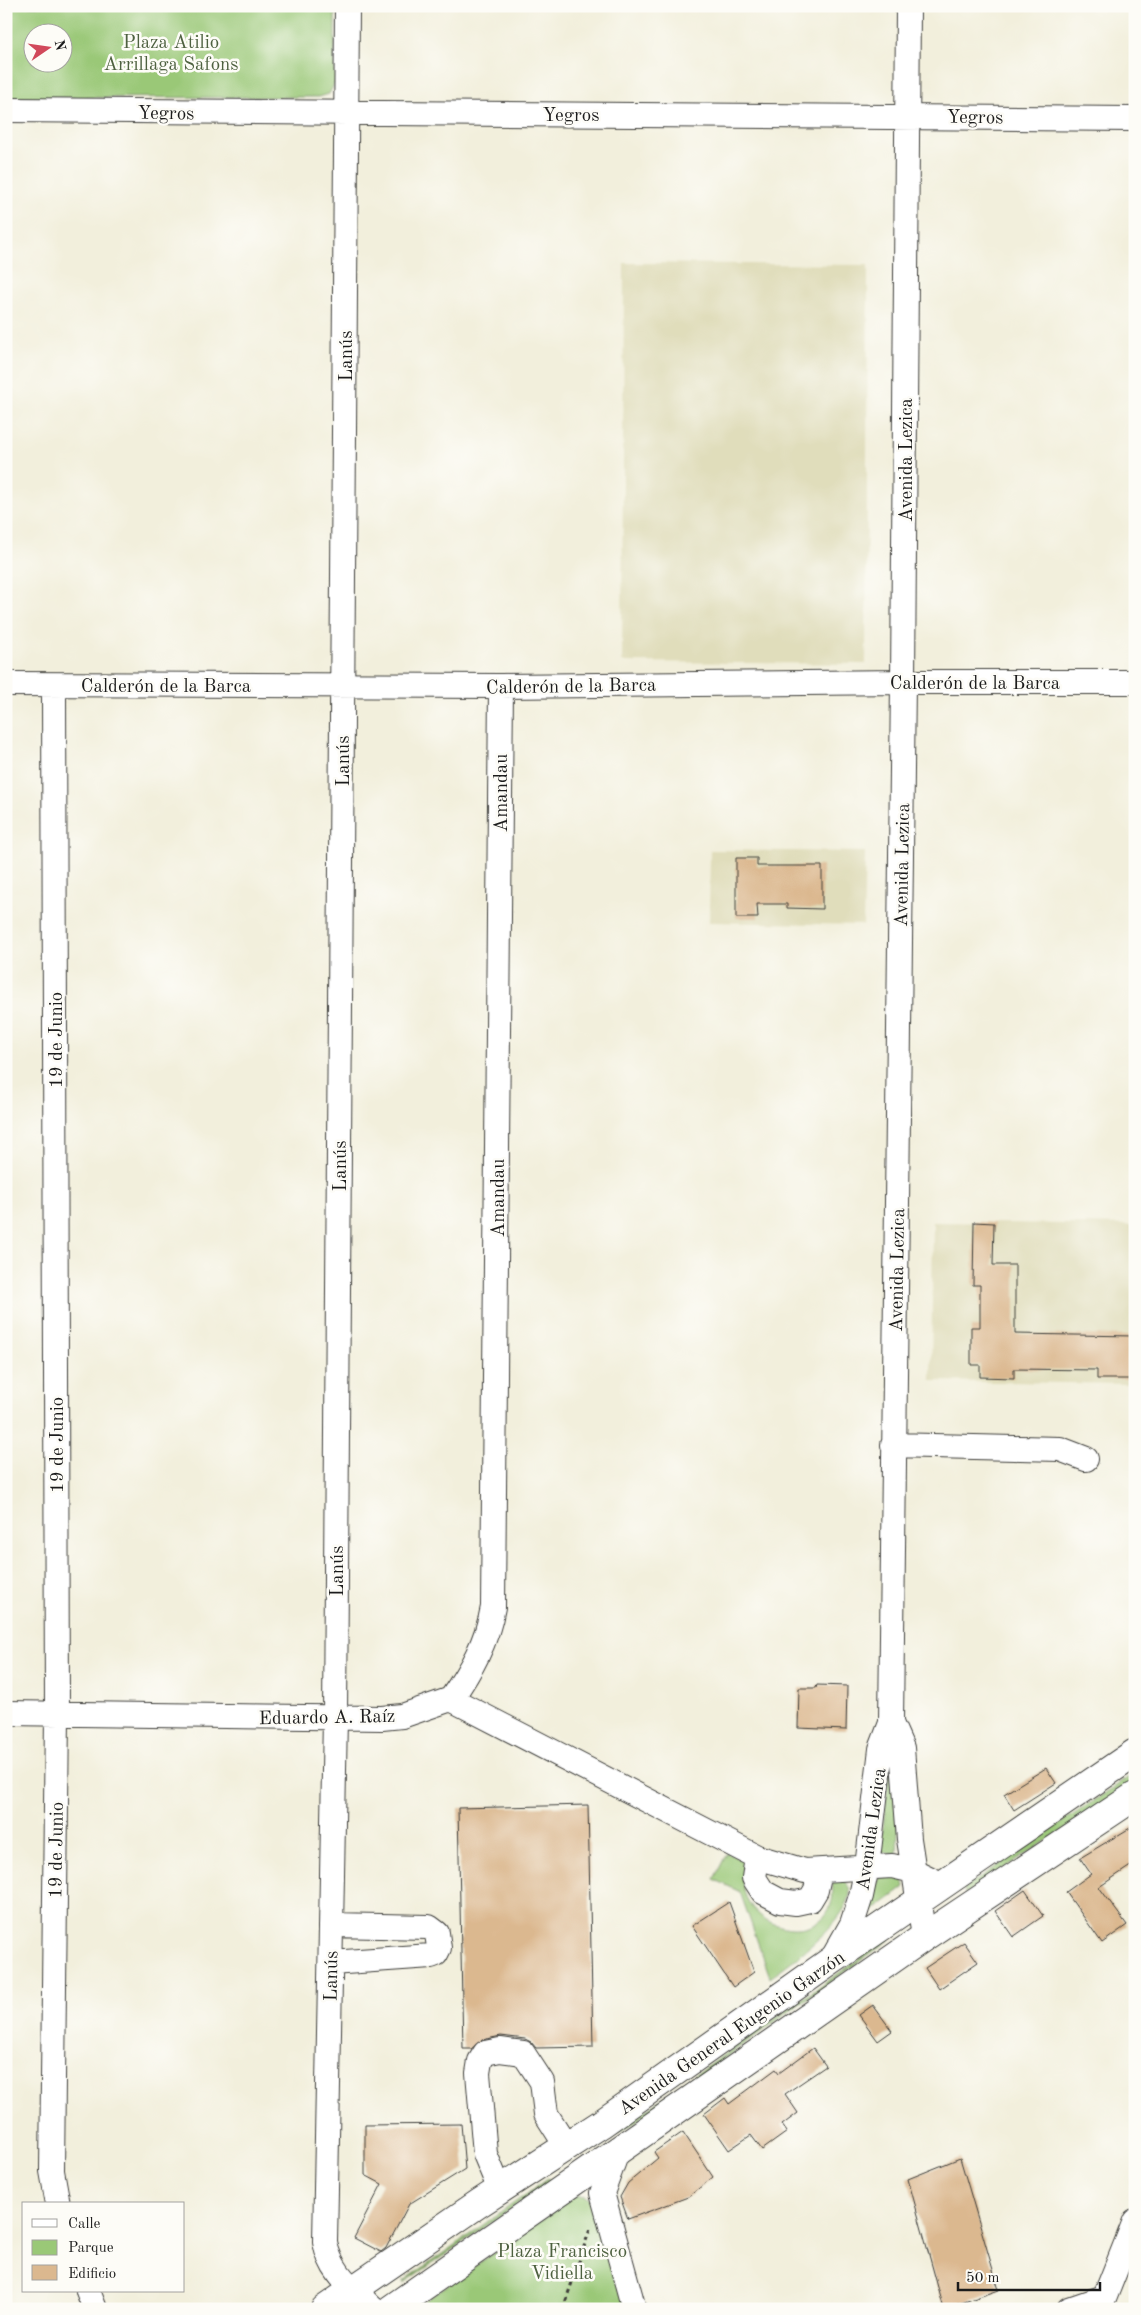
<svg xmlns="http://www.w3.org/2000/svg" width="1141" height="2315" viewBox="0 0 1141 2315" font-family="'Old Standard TT',serif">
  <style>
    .built { fill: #e0ddbb }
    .green { fill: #9ac877; stroke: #5b724a; fill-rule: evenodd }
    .building { fill: #dbb88f }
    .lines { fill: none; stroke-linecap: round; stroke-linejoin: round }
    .minor-casing { stroke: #3c3c39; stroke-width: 26 }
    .major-casing { stroke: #3c3c39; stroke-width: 30 }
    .path { stroke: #3c3c39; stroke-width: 3; stroke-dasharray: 4 4; stroke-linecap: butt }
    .minor { stroke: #fff; stroke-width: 24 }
    .major { stroke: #fff; stroke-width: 28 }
    .labels { text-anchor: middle; stroke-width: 5; stroke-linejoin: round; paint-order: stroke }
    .park-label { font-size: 19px; fill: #4e6140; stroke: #fdfcf7 }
    .street-label { font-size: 19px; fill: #1c1c1c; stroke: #fdfcf7 }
  </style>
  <rect width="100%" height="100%" fill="#fdfcf7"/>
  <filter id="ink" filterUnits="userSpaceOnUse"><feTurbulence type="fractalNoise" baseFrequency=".02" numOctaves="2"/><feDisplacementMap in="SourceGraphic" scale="10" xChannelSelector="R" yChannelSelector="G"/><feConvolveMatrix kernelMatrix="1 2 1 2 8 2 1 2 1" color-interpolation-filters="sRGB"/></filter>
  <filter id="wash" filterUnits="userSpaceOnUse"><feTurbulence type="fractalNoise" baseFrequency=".0096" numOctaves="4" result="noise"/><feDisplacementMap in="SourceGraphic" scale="20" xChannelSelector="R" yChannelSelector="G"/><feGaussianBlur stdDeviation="1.12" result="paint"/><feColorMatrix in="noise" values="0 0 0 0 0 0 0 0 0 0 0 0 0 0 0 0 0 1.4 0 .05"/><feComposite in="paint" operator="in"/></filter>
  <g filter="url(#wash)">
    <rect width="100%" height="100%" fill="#f2efdc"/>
    <path class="built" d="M 624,263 L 868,265 L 866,664 L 622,662 Z
      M 710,850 L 865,852 L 863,925 L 709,922 Z
      M 933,1222 L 1135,1225 L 1135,1384 L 931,1381 Z"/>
    <path class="green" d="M 6,6 L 335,6 L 335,83 L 329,94 L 319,97 L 6,98 ZM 32,32 L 62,32 L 62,62 L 32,62 Z
      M 892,1773 L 898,1832 L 897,1853 L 880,1853 L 889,1775 Z
      M 1135,1773 L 1135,1783 L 965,1894 L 964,1888 L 966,1887 Z
      M 727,1853 L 744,1861 C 726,1940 849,1954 831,1877 L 842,1878 L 850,1889 C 853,1917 792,1962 770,1977 L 740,1892 L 714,1879 Z
      M 902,1876 L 905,1886 L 904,1888 L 866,1916 L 863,1914 L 880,1877 Z
      M 888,1938 L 889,1940 L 617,2135 L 615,2132 Z
      M 548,2179 L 550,2182 L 404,2283 L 404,2281 Z
      M 577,2195 L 585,2196 L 592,2201 L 627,2309 L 413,2309 Z"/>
    <g id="blocks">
      <path class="building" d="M 736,858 L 757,858 L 757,866 L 822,866 L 822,909 L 787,908 L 787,904 L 757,904 L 758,918 L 736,918 Z
        M 974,1222 L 994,1223 L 993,1265 L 1015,1265 L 1015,1334 L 1134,1336 L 1134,1379 L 1097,1379 L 1097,1370 L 1014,1369 L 1014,1378 L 980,1377 L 980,1365 L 971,1365 L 971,1327 L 980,1327 L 980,1285 L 973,1285 Z
        M 817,1685 L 847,1686 L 846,1730 L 798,1728 L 799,1688 L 816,1688 Z
        M 1046,1768 L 1056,1783 L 1014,1810 L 1004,1794 Z
        M 588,1805 L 593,2047 L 536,2048 L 531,2042 L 525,2039 L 501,2036 L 482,2040 L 471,2049 L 463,2049 L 458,1808 Z
        M 1135,1825 L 1135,1863 L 1099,1887 L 1127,1925 L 1102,1943 L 1066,1892 L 1091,1874 L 1080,1858 Z
        M 1025,1890 L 1043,1916 L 1013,1937 L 995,1911 Z
        M 729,1902 L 754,1972 L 733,1987 L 692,1926 Z
        M 964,1942 L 978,1962 L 939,1989 L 925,1968 Z
        M 873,2005 L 892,2031 L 878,2041 L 859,2015 Z
        M 813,2048 L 826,2066 L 785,2094 L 798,2113 L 782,2125 L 787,2132 L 762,2150 L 751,2135 L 729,2150 L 704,2114 L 725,2098 L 729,2104 L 776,2069 L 779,2073 Z
        M 461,2124 L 465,2169 L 409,2204 L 386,2248 L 381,2252 L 354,2238 L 382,2184 L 365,2175 L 365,2125 Z
        M 683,2132 L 713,2177 L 688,2197 L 628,2219 L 620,2197 L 628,2183 L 658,2158 L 654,2152 Z
        M 960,2158 L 999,2290 L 944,2309 L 908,2179 Z"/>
    </g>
  </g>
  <g filter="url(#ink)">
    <use href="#blocks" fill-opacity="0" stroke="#3c3c39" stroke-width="1"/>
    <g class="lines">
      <defs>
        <path id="minor" d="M 347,6 L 335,1718 L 325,2242 C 330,2272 352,2288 373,2309
          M 6,110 L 1135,119
          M 6,684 L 501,686 L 903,682 L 1135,682
          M 54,685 L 57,1714 L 52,2171 L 58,2204
          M 893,1445 L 1060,1449 L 1086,1459
          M 451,1699 C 471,1670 487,1642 493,1607 L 501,686
          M 6,1713 L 382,1718 L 402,1716 L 451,1699 L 757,1857 L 805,1871 L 892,1866 L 914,1871 L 943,1885
          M 891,1723 L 902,1748 L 909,1839 L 924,1937
          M 757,1857 L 754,1878 L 763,1892 L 780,1901 L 796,1903 L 810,1900 L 816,1890 L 820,1871
          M 831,1961 L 852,1924 L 861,1896 L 867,1867 L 881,1749 L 891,1723 L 903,682 L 908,6
          M 331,1963 L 431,1956 L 436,1954 L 439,1948 L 437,1933 L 429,1927 L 331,1925
          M 618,2150 L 602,2193 L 634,2309
          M 500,2190 L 485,2154 L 478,2073 L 480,2061 L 485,2053 L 500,2050 L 523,2053 L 542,2082 L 546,2114 L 567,2147
          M 88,2291 L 95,2309
          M 1069,2309 L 1104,2297
          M 1100,2309 L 1135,2221"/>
        <path id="major" d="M 325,2309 L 478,2204 L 601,2124 L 831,1961 L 1135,1753
          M 391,2309 L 924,1937 L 1135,1796"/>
      </defs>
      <use href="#minor" class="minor-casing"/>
      <use href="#major" class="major-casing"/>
      <path class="path" d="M 563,2309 L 590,2229"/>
      <use href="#minor" class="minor"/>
      <use href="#major" class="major"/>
    </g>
  </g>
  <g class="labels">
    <g class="park-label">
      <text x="171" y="48">Plaza Atilio<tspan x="171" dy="22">Arrillaga Safons</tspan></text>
      <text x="562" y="2257">Plaza Francisco<tspan x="562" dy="22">Vidiella</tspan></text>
    </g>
    <g class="street-label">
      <text transform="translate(166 112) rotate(1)" y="7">Yegros</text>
      <text x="571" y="121">Yegros</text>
      <text transform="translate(975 116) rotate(1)" y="7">Yegros</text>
      <text transform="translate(345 356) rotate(-90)" y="7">Lanús</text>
      <text transform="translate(905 460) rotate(-90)" y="7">Avenida Lezica</text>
      <text x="975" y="689">Calderón de la Barca</text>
      <text x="166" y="692">Calderón de la Barca</text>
      <text transform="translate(571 685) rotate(-1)" y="7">Calderón de la Barca</text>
      <text transform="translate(342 761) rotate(-90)" y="7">Lanús</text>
      <text transform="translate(500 793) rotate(-90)" y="7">Amandau</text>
      <text transform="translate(901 865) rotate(-89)" y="7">Avenida Lezica</text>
      <text transform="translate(55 1040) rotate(-90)" y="7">19 de Junio</text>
      <text transform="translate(339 1166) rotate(-90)" y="7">Lanús</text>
      <text transform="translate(497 1198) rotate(-90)" y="7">Amandau</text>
      <text transform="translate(896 1270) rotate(-89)" y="7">Avenida Lezica</text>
      <text transform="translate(56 1445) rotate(-90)" y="7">19 de Junio</text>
      <text transform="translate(336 1571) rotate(-90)" y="7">Lanús</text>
      <text transform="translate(327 1716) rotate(-1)" y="7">Eduardo A. Raíz</text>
      <text transform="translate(870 1829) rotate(-82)" y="7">Avenida Lezica</text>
      <text transform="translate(55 1850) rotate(-89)" y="7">19 de Junio</text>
      <text transform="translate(330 1976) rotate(-89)" y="7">Lanús</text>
      <text transform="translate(731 2032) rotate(-35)" y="7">Avenida General Eugenio Garzón</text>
    </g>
  </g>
  <rect width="1141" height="2315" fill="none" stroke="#fdfcf7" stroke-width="25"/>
  <rect x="22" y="2202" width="162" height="90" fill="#fdfcf7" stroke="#a3a29f"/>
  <rect x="32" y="2219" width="25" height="8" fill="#ffffff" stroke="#a3a29f"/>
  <text x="68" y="2228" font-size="15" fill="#1c1c1c">Calle</text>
  <rect x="32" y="2240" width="25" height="15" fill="#9ac877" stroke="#a3a29f"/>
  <text x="68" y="2252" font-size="15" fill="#1c1c1c">Parque</text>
  <rect x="32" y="2265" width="25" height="15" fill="#dbb88f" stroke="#a3a29f"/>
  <text x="68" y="2278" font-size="15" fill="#1c1c1c">Edificio</text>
  <g transform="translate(48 48) rotate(77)"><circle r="24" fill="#fdfcf7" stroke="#a3a29f"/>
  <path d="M0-4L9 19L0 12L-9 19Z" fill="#d1495b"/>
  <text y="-8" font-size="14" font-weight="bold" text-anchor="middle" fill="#1c1c1c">N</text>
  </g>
  <path d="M958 2282v8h142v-8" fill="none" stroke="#1c1c1c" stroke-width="2.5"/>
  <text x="966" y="2282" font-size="15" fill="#1c1c1c" stroke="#fdfcf7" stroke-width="4" paint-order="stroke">50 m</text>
</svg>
